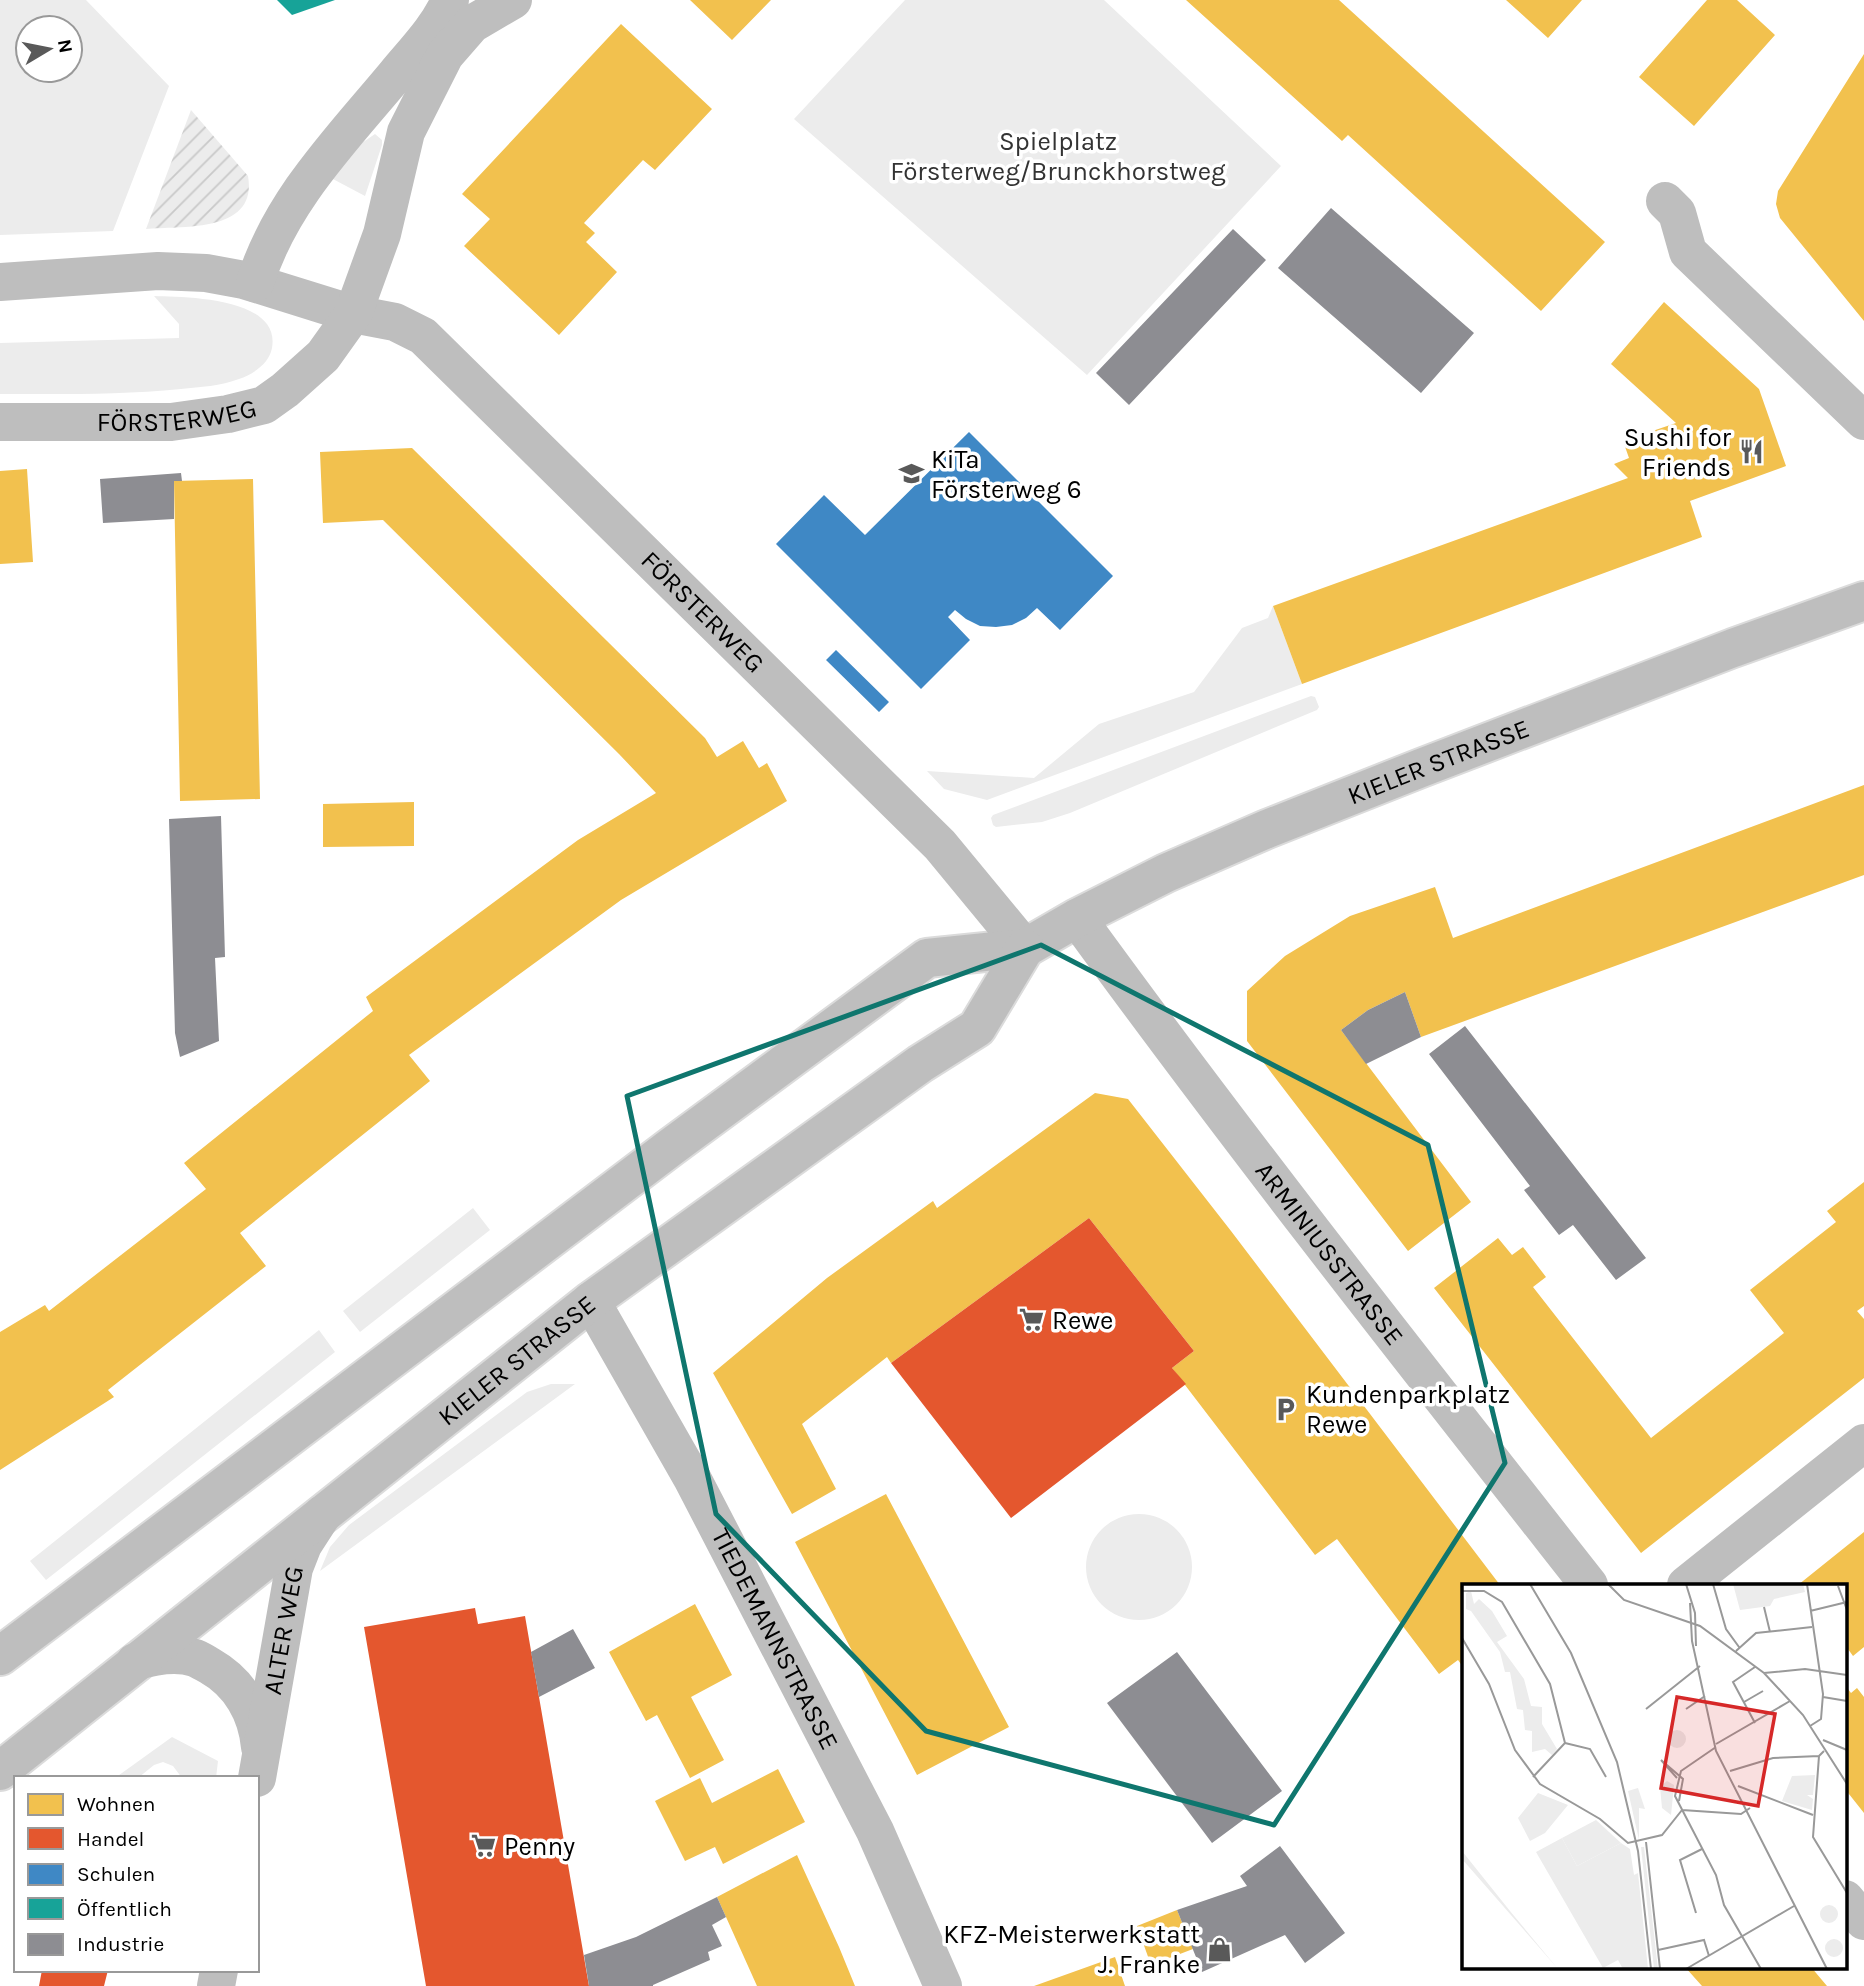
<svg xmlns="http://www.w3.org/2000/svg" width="1864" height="1986" viewBox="0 0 1864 1986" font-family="Karla,sans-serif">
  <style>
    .green { fill: #ececec; fill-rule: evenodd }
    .garden { fill: url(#garden-furrows) }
    .homes { fill: #f2c14e }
    .shops { fill: #e4572e }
    .schools { fill: #3f88c5 }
    .public { fill: #17a398 }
    .industry { fill: #8d8d92 }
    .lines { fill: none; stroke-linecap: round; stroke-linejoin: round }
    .primary-casing { stroke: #dbdbdb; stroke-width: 42 }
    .street { stroke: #bebebe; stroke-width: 38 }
    .primary { stroke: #bebebe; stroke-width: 38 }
    .marked { fill: none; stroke: #0f766e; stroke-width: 5; stroke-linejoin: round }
    .labels { text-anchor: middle; stroke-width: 7; stroke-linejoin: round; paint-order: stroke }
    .park-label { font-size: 26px; fill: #333; stroke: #fff }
    .street-label { font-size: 26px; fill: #000; stroke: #fff }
    .poi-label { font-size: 26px; fill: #000; stroke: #fff; text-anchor: start }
    .inset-road { fill: none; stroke: #999; stroke-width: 2 }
    .view { fill: #d62828; fill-opacity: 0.15; stroke: #d62828; stroke-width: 3.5 }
    .inset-edge { fill: none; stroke: #000; stroke-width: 3.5 }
  </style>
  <defs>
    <pattern id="garden-furrows" width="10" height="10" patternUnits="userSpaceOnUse" patternTransform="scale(1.75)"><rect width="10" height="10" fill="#ececec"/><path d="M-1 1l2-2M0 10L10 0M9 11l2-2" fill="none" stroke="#c9c9c9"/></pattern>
  </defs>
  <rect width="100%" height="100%" fill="#fff"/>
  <path class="green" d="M 0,0 L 86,0 L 169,86 L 113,231 L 0,235 ZM 28,28 L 70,28 L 70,70 L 28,70 Z
    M 905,0 L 1104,0 L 1281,166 L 1087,375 L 794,119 Z
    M 375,134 L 382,140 L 382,145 L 365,196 L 331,178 L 356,147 Z
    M 154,296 C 185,297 281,297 272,348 C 269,364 253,374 239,379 C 221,386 200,387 181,389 C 121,395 60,394 0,394 L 0,343 L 179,338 L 179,324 Z
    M 1273,606 L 1302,684 L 987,800 L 944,789 L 927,771 L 1034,778 L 1099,724 L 1194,692 L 1242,628 L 1268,618 Z
    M 1311,696 L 1315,697 L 1319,707 L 1317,710 L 1070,813 L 1042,822 L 996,827 L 993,825 L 991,818 L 993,815 Z
    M 473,1208 L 490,1230 L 360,1332 L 343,1311 Z
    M 319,1330 L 335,1352 L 46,1580 L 30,1561 Z
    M 551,1384 L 575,1384 L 320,1571 L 330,1547 L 349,1525 L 527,1392 Z
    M1086 1567a53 53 0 1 1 106 0a53 53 0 1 1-106 0Z
    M 172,1737 L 218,1761 L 216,1778 L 182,1778 L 173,1766 L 163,1762 L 154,1765 L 138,1778 L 115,1778 Z"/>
  <path class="garden" d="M 191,110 L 248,176 C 258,233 183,226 146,229 Z"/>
  <path class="homes" d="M 690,0 L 771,0 L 732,40 Z
    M 1186,0 L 1339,0 L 1605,242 L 1541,311 L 1348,135 L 1342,141 Z
    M 1506,0 L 1582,0 L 1548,38 Z
    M 1707,0 L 1737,0 L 1775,35 L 1694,126 L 1639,77 Z
    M 621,24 L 712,109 L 655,170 L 643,160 L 584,223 L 595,233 L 586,242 L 617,272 L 559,335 L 464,246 L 490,219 L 462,194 Z
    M 1864,54 L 1864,321 L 1780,218 L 1776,204 L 1778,191 Z
    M 1664,302 L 1759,389 L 1786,466 L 1690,501 L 1702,537 L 1302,684 L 1273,606 L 1628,478 L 1614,464 L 1629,458 L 1623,441 L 1676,423 L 1611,364 Z
    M 412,448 L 705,738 L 717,757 L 743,741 L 759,768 L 767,763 L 787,801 L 621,900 L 409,1055 L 430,1081 L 240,1233 L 266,1266 L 108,1390 L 114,1397 L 0,1470 L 0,1332 L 45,1305 L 49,1311 L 206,1189 L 184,1163 L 373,1011 L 366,997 L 578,840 L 656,793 L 619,754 L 383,520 L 323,523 L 320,452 Z
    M 27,469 L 33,562 L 0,564 L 0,471 Z
    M 253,479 L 260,799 L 180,801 L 174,481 Z
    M 1864,785 L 1864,875 L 1421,1037 L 1405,992 L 1368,1010 L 1341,1030 L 1471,1202 L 1408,1251 L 1247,1041 L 1247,991 L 1285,956 L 1350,916 L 1435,887 L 1453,938 Z
    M 414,802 L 414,846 L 323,847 L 323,804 Z
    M 1095,1093 L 1128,1099 L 1231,1231 L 1500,1585 L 1463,1585 L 1463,1667 L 1458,1660 L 1439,1674 L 1337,1539 L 1315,1555 L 1172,1368 L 1194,1351 L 1089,1218 L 891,1363 L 887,1357 L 802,1424 L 836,1489 L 792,1514 L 713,1373 L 827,1278 L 933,1201 L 937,1208 Z
    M 1864,1182 L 1864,1306 L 1857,1311 L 1864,1319 L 1864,1378 L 1641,1553 L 1434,1288 L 1498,1238 L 1512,1255 L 1523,1247 L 1546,1277 L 1533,1287 L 1651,1438 L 1784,1333 L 1750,1290 L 1836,1222 L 1827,1211 Z
    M 886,1494 L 1009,1727 L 917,1775 L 795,1542 Z
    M 1864,1532 L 1864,1647 L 1853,1656 L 1845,1645 L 1845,1585 L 1798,1585 Z
    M 695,1604 L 732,1675 L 691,1697 L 724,1760 L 690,1778 L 657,1715 L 646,1721 L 609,1652 Z
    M 1845,1685 L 1851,1693 L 1857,1688 L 1864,1697 L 1864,1813 L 1845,1789 Z
    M 778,1769 L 805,1822 L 723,1864 L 715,1847 L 685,1861 L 655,1801 L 700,1778 L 712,1803 Z
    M 797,1855 L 839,1947 L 855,1986 L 757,1986 L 726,1917 L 717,1897 Z
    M 1177,1910 L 1193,1949 L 1151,1965 L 1137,1926 Z
    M 1115,1957 L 1125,1986 L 1034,1986 Z
    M 1685,1967 L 1811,1967 L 1827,1986 L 1702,1986 Z"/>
  <path class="shops" d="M 1089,1218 L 1194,1351 L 1172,1368 L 1186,1384 L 1011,1518 L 891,1363 Z
    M 475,1608 L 478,1624 L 525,1616 L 589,1986 L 426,1986 L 364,1627 Z
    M 42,1970 L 108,1970 L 104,1986 L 39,1986 Z"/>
  <path class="schools" d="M 969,432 L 1113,576 L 1060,630 L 1037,608 L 1026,618 L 1012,625 L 996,627 L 980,626 L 966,619 L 955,610 L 948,617 L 970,640 L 921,689 L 776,544 L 824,495 L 865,535 Z
    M 836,650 L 889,702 L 879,712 L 826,660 Z"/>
  <path class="public" d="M 277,0 L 335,0 L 292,15 Z"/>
  <path class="industry" d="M 1331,208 L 1474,333 L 1421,393 L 1278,268 Z
    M 1233,229 L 1266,260 L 1129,405 L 1096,373 Z
    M 181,473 L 182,481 L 174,481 L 174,519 L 103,523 L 100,479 Z
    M 221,816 L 225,957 L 215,958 L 219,1041 L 180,1057 L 175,1033 L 169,819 Z
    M 1405,992 L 1421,1037 L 1366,1064 L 1341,1030 L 1368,1010 Z
    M 1465,1026 L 1646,1258 L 1616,1280 L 1573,1225 L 1559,1235 L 1524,1190 L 1530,1186 L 1429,1054 Z
    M 573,1629 L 595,1668 L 539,1697 L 531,1652 Z
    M 1177,1652 L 1282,1791 L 1212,1843 L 1107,1703 Z
    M 1280,1846 L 1345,1933 L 1305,1963 L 1285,1935 L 1202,1972 L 1177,1910 L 1247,1886 L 1240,1876 Z
    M 717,1897 L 726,1917 L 712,1925 L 722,1946 L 708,1952 L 710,1960 L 653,1985 L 653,1986 L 589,1986 L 584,1955 L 636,1937 Z"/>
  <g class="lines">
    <defs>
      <g id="primary">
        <path id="s6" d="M 0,1656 L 671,1147 L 927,958 L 1025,948 L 1077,918 L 1166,873 L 1267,829 L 1421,768 L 1733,648 L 1864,601"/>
        <path id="s7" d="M 0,1771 L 591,1301 L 920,1064 L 977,1028 L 1025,948"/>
      </g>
    </defs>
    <use href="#primary" class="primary-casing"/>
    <g class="street">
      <path d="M 1665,201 L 1677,213 L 1688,252 L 1864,421"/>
      <path id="s1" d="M 0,282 L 158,271 L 206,273 L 244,280 L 353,314 L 395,322 L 423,336 L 940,845 L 1025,948"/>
      <path d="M 255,283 C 280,201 343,138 396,74 C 415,51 438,28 450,0"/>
      <path id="s2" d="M 0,422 L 171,422 L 228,414 L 264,405 L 285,390 L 323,356 L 353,314 L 382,234 L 406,132 L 445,55 L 472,24 L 513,0"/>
      <path id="s3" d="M 1077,918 C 1242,1145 1416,1365 1589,1585"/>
      <path id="s4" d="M 591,1301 L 692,1478 L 875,1831 L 943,1986"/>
      <path d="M 1686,1585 L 1864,1443"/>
      <path d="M 135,1662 C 154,1656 175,1652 195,1658 C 200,1660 205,1663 210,1666 C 240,1683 257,1713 260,1747"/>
      <path id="s5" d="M 257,1778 L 294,1568 L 303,1545 L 323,1514"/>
      <path d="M 1845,1899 L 1864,1921"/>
      <path d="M 216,1986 L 219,1970"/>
    </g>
    <use href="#primary" class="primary"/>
  </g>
  <path class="marked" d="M 1041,945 L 1428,1145 L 1505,1463 L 1274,1825 L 926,1731 L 716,1514 L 627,1096 Z"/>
  <defs>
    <symbol id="restaurant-bare" viewBox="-9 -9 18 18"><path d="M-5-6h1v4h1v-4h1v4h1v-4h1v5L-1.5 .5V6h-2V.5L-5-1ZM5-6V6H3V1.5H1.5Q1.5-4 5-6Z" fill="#595959" stroke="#fff" stroke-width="2.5" paint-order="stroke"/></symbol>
    <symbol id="school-bare" viewBox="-9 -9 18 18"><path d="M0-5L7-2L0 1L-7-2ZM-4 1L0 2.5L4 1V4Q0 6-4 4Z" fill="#595959" stroke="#fff" stroke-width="2.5" paint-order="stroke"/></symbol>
    <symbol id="supermarket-bare" viewBox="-9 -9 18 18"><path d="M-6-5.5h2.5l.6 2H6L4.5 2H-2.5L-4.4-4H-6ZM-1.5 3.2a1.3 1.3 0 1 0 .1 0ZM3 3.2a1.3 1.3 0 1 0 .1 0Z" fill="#595959" stroke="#fff" stroke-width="2.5" paint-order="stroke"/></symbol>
    <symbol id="parking-bare" viewBox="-9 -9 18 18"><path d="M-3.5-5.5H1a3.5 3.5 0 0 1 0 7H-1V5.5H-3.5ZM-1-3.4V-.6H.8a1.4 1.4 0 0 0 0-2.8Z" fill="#595959" stroke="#fff" stroke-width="2.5" paint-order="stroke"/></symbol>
    <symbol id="shop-bare" viewBox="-9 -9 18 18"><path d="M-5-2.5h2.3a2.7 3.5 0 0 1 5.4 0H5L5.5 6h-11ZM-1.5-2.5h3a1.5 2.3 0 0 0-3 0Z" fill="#595959" stroke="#fff" stroke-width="2.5" paint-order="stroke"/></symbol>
  </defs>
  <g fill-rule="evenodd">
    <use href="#restaurant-bare" x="1734" y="434" width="35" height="35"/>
    <use href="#school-bare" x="894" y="456" width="35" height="35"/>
    <use href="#supermarket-bare" x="1014" y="1302" width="35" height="35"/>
    <use href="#parking-bare" x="1268" y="1392" width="35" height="35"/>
    <use href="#supermarket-bare" x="466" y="1828" width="35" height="35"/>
    <use href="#shop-bare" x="1202" y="1932" width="35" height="35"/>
  </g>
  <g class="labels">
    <g class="park-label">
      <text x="1058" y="150">Spielplatz<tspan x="1058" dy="30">Försterweg/Brunckhorstweg</tspan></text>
    </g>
    <g class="street-label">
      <text dy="9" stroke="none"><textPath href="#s2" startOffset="177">FÖRSTERWEG</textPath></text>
      <text dy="9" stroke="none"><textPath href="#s1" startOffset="826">FÖRSTERWEG</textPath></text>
      <text dy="9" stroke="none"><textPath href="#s6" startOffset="1713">KIELER STRASSE</textPath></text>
      <text dy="9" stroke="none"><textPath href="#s3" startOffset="420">ARMINIUSSTRASSE</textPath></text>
      <text dy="9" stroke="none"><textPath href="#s7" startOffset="660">KIELER STRASSE</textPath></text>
      <text dy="9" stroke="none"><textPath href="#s5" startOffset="150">ALTER WEG</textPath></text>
      <text dy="9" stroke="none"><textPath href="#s4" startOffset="385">TIEDEMANNSTRASSE</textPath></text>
    </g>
    <g class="poi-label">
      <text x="1731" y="446" text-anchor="end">Sushi for<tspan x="1731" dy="30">Friends</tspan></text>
      <text x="931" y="468">KiTa<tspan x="931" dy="30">Försterweg 6</tspan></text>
      <text x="1052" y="1329">Rewe</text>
      <text x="1306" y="1403">Kundenparkplatz<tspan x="1306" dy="30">Rewe</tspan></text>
      <text x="504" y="1855">Penny</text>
      <text x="1200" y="1943" text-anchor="end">KFZ-Meisterwerkstatt<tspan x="1200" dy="30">J. Franke</tspan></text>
    </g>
  </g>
  <g transform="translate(1462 1584)">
    <rect width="385" height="385" fill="#fff"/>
    <path d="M 9,7 L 12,20 L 17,15 L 30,27 L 45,52 L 35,58 L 62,95 L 69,122 L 80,123 L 80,140 L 95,165 L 90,171 L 83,165 L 70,168 L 70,147 L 63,146 L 61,126 L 55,125 L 48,88 L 43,88 L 38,68 L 9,27 L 4,25 L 4,9 ZM206 155a9 9 0 1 1 18 0a9 9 0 1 1-18 0ZM 353,191 L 351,211 L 345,211 L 351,215 L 350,226 L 320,217 L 330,192 ZM 205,197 L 212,201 L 209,231 L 200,224 L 198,203 ZM 179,263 L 182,263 L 196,385 L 192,385 ZM 0,267 L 48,327 L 96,385 L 0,275 ZM358 330a9 9 0 1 1 18 0a9 9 0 1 1-18 0Z" fill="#ececec"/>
    <path d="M 176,204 L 183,225 L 177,224 L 177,256 L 166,207 Z" fill="#ececec"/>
    <path d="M 134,236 L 159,259 L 115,282 L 100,254 Z" fill="#ececec"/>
    <path d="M 271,0 L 341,0 L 343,8 L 312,15 L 308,22 L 278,26 ZM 76,209 L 106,221 L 83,249 L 68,257 L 56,234 ZM 100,254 L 115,282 L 159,259 L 168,265 L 172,291 L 176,289 L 186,385 L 161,385 L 156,376 L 141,384 L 74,268 ZM363 364a9 9 0 1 1 18 0a9 9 0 1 1-18 0Z" fill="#ececec"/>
    <path class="inset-road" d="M 68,0 L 109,69 L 155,178 L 176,267 L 189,385M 146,0 L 162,16 L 238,42 L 302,89 L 341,131 L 385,200M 224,0 L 233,29 L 234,62M 251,0 L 264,45 L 277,63M 345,0 L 361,110 L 359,135 L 348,142M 376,2 L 385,26M 0,7 L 22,7 L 40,18 L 88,100 L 103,159 L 71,193M 228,19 L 230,57 L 254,167 L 365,385M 302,23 L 308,48M 348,27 L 385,18M 0,54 L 27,100 L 53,166 L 78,200 L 138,235 L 166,259 L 200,251 L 220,226M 274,67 L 294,49 L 350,43M 302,89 L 343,85 L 385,91M 361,113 L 385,117M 282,118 L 301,107M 184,125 L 238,82M 224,125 L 243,112M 293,139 L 271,98 L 293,83M 361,156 L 385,166M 103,159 L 128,165 L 144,193M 254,160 L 328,117M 254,163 L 219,187 L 213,212 L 254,291 L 262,321 L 299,385M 362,167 L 357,172 L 351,253 L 385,309M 268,187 L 311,174 L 357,172M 215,194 L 199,176 L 221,195 L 217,217M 276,202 L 351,231M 220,226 L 279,230 L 288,224M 184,258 L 198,385M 234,329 L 218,276 L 240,265M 196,366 L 242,356 L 247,372M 224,385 L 332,322"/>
    <path class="view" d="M 215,113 L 313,130 L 296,222 L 199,204 Z"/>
    <rect width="385" height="385" class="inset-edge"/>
  </g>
  <rect x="14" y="1776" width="245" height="196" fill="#ffffff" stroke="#999999" stroke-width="2"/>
  <rect x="28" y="1794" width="35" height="21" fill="#f2c14e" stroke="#999999" stroke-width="2"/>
  <text x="77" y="1811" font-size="21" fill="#000000">Wohnen</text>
  <rect x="28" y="1828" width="35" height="21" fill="#e4572e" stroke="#999999" stroke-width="2"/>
  <text x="77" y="1846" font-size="21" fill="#000000">Handel</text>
  <rect x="28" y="1864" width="35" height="21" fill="#3f88c5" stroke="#999999" stroke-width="2"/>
  <text x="77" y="1881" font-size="21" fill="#000000">Schulen</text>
  <rect x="28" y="1898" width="35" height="21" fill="#17a398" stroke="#999999" stroke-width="2"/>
  <text x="77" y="1916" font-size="21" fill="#000000">Öffentlich</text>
  <rect x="28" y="1934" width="35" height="21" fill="#8d8d92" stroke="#999999" stroke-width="2"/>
  <text x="77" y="1951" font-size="21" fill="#000000">Industrie</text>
  <g transform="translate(49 49) rotate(80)"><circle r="33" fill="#ffffff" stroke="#999999" stroke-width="2"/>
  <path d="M0-5L12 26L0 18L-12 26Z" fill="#595959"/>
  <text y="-10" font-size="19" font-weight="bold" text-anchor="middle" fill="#000000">N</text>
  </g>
</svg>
